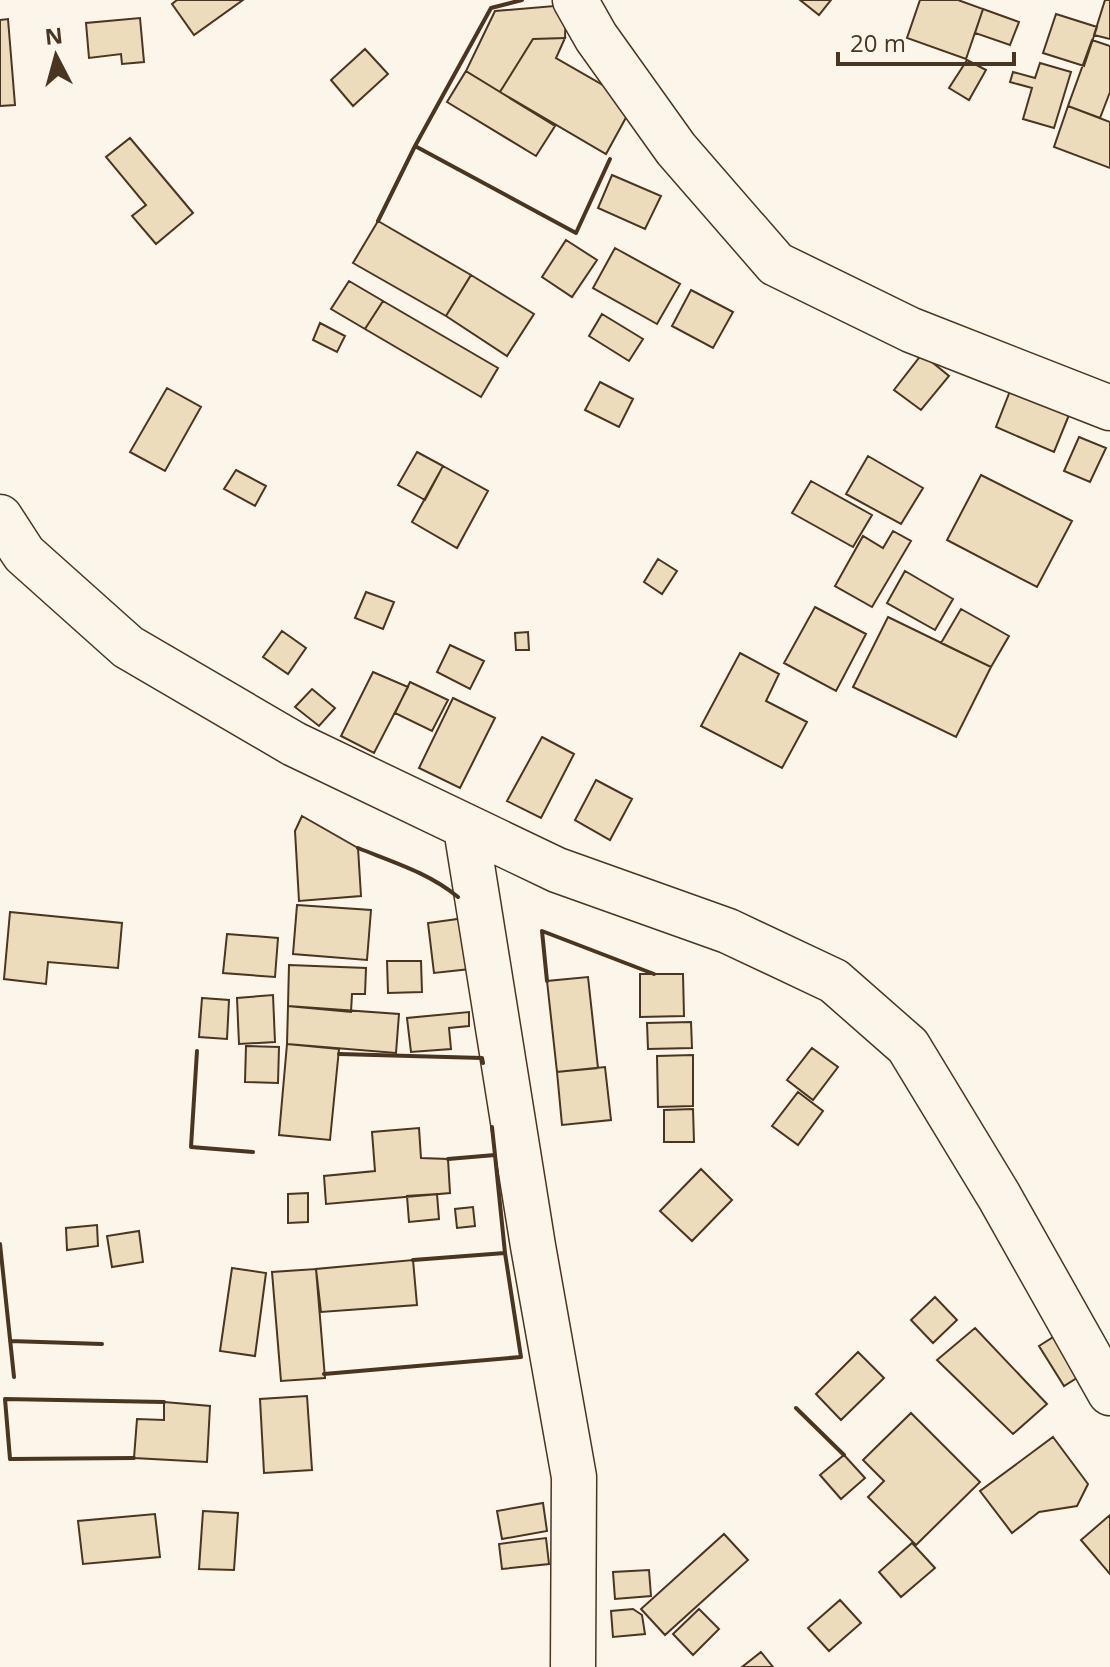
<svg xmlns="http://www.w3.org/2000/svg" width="1110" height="1667" viewBox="0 0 1110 1667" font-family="'Open Sans',sans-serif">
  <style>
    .building { fill: #ecdcbc; stroke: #4a3520; stroke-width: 2 }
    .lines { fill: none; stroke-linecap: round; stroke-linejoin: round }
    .minor-casing { stroke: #4a3520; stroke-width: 47 }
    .minor { stroke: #fbf6e9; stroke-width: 44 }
    .wall { stroke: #4a3520; stroke-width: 4 }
  </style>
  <rect width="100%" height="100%" fill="#fbf6e9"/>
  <path class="building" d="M 177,0 L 243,0 L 194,35 L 172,4 Z
    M 800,0 L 831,0 L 819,15 Z
    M 920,0 L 958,0 L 983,9 L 966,59 L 907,38 Z
    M 1105,0 L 1110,0 L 1110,39 L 1094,35 Z
    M 566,5 L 565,38 L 533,39 L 500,92 L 466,71 L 495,11 Z
    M 983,9 L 1019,22 L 1010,45 L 975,33 Z
    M 1056,14 L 1097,27 L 1084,66 L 1043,53 Z
    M 140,18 L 144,62 L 122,64 L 121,54 L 89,58 L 86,23 Z
    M 8,19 L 15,105 L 0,106 L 0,20 Z
    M 565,38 L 556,58 L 634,103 L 606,154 L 500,92 L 533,39 Z
    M 1092,40 L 1110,46 L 1110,92 L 1100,118 L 1068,106 Z
    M 365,49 L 388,74 L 353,106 L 331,80 Z
    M 967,60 L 986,70 L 969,100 L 949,88 Z
    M 1040,63 L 1071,72 L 1054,128 L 1023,119 L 1032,88 L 1010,82 L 1013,72 L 1035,78 Z
    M 466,71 L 555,126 L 536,156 L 447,102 Z
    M 1068,106 L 1110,122 L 1110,168 L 1054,147 Z
    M 130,138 L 193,213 L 156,244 L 132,216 L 146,205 L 106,157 Z
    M 612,175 L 661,196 L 645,229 L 598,208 Z
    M 378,221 L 471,275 L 446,316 L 353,263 Z
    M 566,240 L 597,260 L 572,297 L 542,277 Z
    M 615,248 L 680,284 L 657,324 L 593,288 Z
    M 471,275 L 534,314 L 507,356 L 446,316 Z
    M 349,281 L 383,301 L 365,329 L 331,309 Z
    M 691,290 L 733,312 L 713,348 L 672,326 Z
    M 383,301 L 498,368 L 481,397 L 365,329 Z
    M 602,314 L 643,339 L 629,361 L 589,336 Z
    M 320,323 L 345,336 L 337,352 L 313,340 Z
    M 922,354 L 949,376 L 921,410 L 894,390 Z
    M 600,382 L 633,399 L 619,427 L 585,410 Z
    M 167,388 L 201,407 L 165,471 L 130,452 Z
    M 1010,391 L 1069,415 L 1054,452 L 996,427 Z
    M 1079,437 L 1106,448 L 1090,482 L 1064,471 Z
    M 417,452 L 443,466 L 425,500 L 398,485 Z
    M 868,456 L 923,488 L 901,524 L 846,494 Z
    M 443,466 L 488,491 L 457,548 L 412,522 Z
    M 236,470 L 266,486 L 255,506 L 224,489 Z
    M 981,475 L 1072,521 L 1037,587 L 947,540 Z
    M 811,481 L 872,515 L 853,547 L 792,513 Z
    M 893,531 L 911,541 L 872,607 L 835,586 L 863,536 L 883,548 Z
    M 658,559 L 677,571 L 662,594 L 644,582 Z
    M 905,571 L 953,599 L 935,630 L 887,603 Z
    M 366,592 L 394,602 L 383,629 L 355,618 Z
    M 815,607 L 866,634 L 836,691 L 784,663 Z
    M 961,609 L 1009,636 L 991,667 L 941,643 Z
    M 888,617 L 991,667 L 956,737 L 853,687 Z
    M 282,631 L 306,648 L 288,674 L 263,657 Z
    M 528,632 L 529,650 L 516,650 L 515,633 Z
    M 450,645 L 484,661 L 470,689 L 437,672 Z
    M 740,653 L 779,674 L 766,701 L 807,722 L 782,768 L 701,726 Z
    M 373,672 L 408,687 L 374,753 L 341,736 Z
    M 410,682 L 448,700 L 432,731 L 395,713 Z
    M 312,689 L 335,708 L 319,726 L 295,707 Z
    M 453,698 L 495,718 L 460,788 L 419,768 Z
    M 542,737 L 574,754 L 541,818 L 507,801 Z
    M 596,780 L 632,799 L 610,840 L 575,820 Z
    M 302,816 L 358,848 L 361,896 L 299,901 L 295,831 Z
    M 297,905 L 371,910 L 367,960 L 293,954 Z
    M 10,912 L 122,923 L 118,968 L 48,962 L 46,984 L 4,979 Z
    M 465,918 L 470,969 L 434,973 L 428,923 Z
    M 227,934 L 278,938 L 275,977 L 223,973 Z
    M 387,961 L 421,961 L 422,992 L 388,993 Z
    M 289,965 L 366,968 L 365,994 L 352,994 L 351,1012 L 288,1006 Z
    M 640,974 L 683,974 L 684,1016 L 640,1017 Z
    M 588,977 L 598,1068 L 557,1072 L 547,981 Z
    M 273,995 L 275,1042 L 239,1044 L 237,998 Z
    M 202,998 L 229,1000 L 227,1039 L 199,1037 Z
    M 288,1006 L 399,1014 L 396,1053 L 287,1044 Z
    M 469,1012 L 469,1026 L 449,1028 L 451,1049 L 411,1052 L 407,1018 Z
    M 691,1022 L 692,1048 L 648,1049 L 647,1023 Z
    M 287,1044 L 339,1049 L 330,1140 L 279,1135 Z
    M 246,1046 L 279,1047 L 278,1083 L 245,1082 Z
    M 812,1048 L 838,1067 L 813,1100 L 787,1080 Z
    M 693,1055 L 693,1106 L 658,1107 L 657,1056 Z
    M 605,1067 L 611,1120 L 562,1125 L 557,1072 Z
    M 798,1092 L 823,1111 L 798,1145 L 772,1126 Z
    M 693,1109 L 694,1142 L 664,1142 L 664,1110 Z
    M 419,1128 L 421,1158 L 448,1159 L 450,1193 L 326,1204 L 324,1176 L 375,1171 L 372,1132 Z
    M 701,1169 L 732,1200 L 692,1241 L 660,1211 Z
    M 308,1193 L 308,1222 L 288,1223 L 288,1194 Z
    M 437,1194 L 439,1219 L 409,1222 L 407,1196 Z
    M 473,1207 L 475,1226 L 457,1228 L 455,1209 Z
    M 97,1225 L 98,1246 L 67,1250 L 66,1228 Z
    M 139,1231 L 143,1262 L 112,1267 L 107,1236 Z
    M 413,1260 L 417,1305 L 321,1312 L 316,1269 Z
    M 232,1268 L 266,1273 L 255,1356 L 220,1351 Z
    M 316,1269 L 325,1378 L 281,1381 L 272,1272 Z
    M 935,1297 L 957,1320 L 933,1343 L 911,1320 Z
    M 975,1328 L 1047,1404 L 1013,1434 L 937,1360 Z
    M 1066,1329 L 1091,1369 L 1064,1386 L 1039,1346 Z
    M 858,1352 L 884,1378 L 841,1420 L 816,1394 Z
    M 307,1396 L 312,1470 L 264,1473 L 260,1399 Z
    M 164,1402 L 210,1406 L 207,1462 L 134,1458 L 137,1419 L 164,1420 Z
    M 911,1413 L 980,1482 L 916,1545 L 868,1497 L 884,1481 L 863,1460 Z
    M 1053,1437 L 1088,1484 L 1077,1506 L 1039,1512 L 1012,1533 L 980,1491 Z
    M 844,1455 L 865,1478 L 841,1499 L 820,1475 Z
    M 543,1503 L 547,1531 L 502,1539 L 497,1511 Z
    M 203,1511 L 238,1513 L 234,1570 L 199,1569 Z
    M 155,1514 L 160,1557 L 83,1564 L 78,1521 Z
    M 1110,1515 L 1110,1574 L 1081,1540 Z
    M 724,1534 L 748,1560 L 665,1635 L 641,1609 Z
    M 546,1538 L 549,1564 L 502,1569 L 499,1544 Z
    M 912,1543 L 935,1568 L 901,1597 L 879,1572 Z
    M 649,1570 L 651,1596 L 615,1599 L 613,1572 Z
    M 840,1600 L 861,1623 L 829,1651 L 808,1628 Z
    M 633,1609 L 642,1615 L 645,1634 L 613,1637 L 611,1611 Z
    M 699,1609 L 719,1629 L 693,1655 L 673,1634 Z
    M 761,1652 L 773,1667 L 742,1667 Z"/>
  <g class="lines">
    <defs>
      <path id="minor" d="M 575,0 L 596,37 L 676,149 L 776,264 L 911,330 L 1110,408
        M 0,517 L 24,554 L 128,647 L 294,744 L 557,870 L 728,931 L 834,981 L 908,1046 L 999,1196 L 1110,1393
        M 466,828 L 533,1246 L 574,1477 L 573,1667"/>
    </defs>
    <use href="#minor" class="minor-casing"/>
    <use href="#minor" class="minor"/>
    <path class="wall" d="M 415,146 L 576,233 L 610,159
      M 378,221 L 415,146 L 491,8 L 522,0
      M 358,848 C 393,862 429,873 458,897
      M 547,981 L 542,931 L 654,974
      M 197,1051 L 191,1147 L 253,1152
      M 339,1054 L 482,1058 L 483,1063
      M 492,1127 L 495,1155
      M 0,1244 L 14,1377
      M 413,1260 L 505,1253
      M 10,1341 L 102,1344
      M 324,1374 L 521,1357 L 505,1253 L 495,1155 L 448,1159
      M 796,1408 L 844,1455
      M 134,1458 L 10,1459 L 5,1399 L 164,1402"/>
  </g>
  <g transform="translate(56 56) rotate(354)" stroke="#fbf6e9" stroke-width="6" paint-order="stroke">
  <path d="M0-6L14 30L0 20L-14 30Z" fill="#4a3520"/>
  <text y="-12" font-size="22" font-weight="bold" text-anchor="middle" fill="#4a3520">N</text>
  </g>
  <path d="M838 52v12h176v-12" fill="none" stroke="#4a3520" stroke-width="4"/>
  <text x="850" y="52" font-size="24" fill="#4a3520" stroke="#fbf6e9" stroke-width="6" paint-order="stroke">20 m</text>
</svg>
